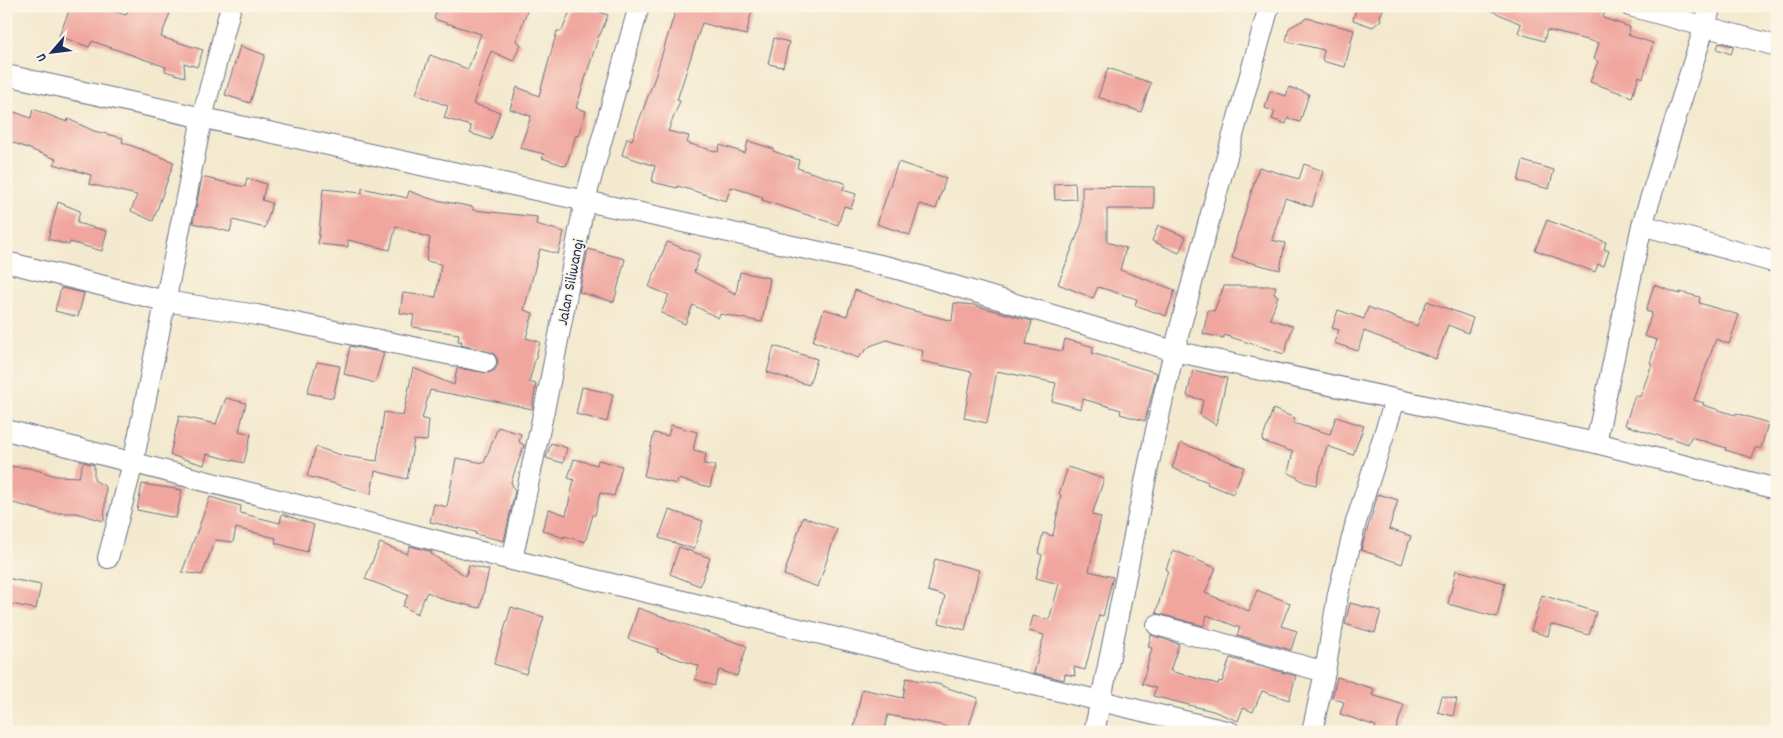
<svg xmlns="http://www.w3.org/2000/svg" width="1783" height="738" viewBox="0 0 1783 738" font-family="Dekko,sans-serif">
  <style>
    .building { fill: #f0a69e }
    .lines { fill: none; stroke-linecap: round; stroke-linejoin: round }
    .minor-casing { stroke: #677085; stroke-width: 22 }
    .minor { stroke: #fff; stroke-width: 20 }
    .labels { text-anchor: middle; stroke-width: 4; stroke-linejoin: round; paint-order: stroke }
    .street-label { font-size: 16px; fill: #1b2f5e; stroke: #fcf5e5 }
  </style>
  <rect width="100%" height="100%" fill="#fcf5e5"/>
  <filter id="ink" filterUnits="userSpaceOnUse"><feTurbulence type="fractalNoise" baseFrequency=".02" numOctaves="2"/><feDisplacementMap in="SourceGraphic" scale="10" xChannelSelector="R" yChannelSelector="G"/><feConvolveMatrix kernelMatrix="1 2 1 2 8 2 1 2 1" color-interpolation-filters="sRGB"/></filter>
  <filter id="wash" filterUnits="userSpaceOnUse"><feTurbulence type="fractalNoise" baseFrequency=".0096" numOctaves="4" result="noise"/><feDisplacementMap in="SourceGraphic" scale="20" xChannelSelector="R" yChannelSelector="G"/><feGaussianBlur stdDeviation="1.12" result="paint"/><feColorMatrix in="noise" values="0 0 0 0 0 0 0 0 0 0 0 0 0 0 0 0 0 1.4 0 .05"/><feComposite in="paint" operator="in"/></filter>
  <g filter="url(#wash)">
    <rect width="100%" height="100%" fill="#f3e9ce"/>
    <g id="blocks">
      <path class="building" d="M 71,6 L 94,6 L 126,15 L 129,6 L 151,6 L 170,13 L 161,37 L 203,50 L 197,67 L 184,63 L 185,77 L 165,71 L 166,67 L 92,41 L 89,47 L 59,36 Z
        M 438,6 L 529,6 L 516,41 L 521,44 L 513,61 L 491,51 L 473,104 L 500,112 L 491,140 L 470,133 L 471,126 L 444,118 L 448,106 L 416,94 L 430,55 L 468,69 L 481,34 L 434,19 Z
        M 572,6 L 584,6 L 608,15 L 600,35 L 599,35 L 576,108 L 586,111 L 579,136 L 576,135 L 566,166 L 542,158 L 544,154 L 520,148 L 531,116 L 510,109 L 517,87 L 539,96 L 557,31 L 562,31 Z
        M 677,6 L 753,6 L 746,35 L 702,23 L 677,100 L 680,101 L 668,131 L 689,136 L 687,143 L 718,152 L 720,145 L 745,153 L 748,141 L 774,149 L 773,151 L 799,160 L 797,168 L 845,183 L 843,190 L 856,194 L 851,208 L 844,206 L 838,225 L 762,200 L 763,197 L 731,187 L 726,201 L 678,186 L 677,188 L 652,182 L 655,166 L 622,155 L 627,138 L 632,140 L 655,77 Z
        M 1357,6 L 1385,6 L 1380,16 L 1381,20 L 1373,27 L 1353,20 Z
        M 1481,6 L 1606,6 L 1603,18 L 1630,27 L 1628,35 L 1653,43 L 1643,78 L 1639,76 L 1632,97 L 1590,82 L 1598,61 L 1594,59 L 1599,43 L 1547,30 L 1544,41 L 1518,33 L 1521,24 Z
        M 1307,18 L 1354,30 L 1345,67 L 1322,61 L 1324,50 L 1286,41 L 1289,28 Z
        M 774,38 L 789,42 L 783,67 L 768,64 Z
        M 1719,43 L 1734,46 L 1731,54 L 1717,49 Z
        M 240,46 L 265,55 L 250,103 L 225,95 Z
        M 1108,68 L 1151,83 L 1141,112 L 1098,97 Z
        M 1289,87 L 1309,94 L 1300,122 L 1288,118 L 1286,124 L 1272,119 L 1275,112 L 1265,108 L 1270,91 L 1286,96 Z
        M 6,109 L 31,118 L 33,109 L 67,122 L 68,119 L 94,131 L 123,138 L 122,142 L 174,162 L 153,221 L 131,211 L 137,195 L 89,184 L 91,175 L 54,164 L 56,159 L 6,140 Z
        M 1523,161 L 1554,170 L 1549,189 L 1518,181 Z
        M 898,162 L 946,178 L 936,209 L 920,204 L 910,235 L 877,224 Z
        M 1304,164 L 1323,171 L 1312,207 L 1285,198 L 1272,240 L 1285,243 L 1280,270 L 1232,258 L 1238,232 L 1239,232 L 1259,167 L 1299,179 Z
        M 202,177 L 245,187 L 247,178 L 266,184 L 262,200 L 272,203 L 265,228 L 233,220 L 230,232 L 193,223 Z
        M 1075,183 L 1076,199 L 1055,200 L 1054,184 Z
        M 1082,186 L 1154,187 L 1154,209 L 1107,209 L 1107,242 L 1126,248 L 1120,270 L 1175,290 L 1166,316 L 1135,305 L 1137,299 L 1098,287 L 1093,298 L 1058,284 L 1082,223 Z
        M 362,188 L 407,198 L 409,191 L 431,199 L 473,207 L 473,210 L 537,217 L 536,224 L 564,232 L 558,254 L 540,249 L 524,310 L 533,313 L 526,338 L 540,342 L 529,382 L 536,384 L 532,409 L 467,395 L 467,397 L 430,390 L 422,419 L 429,420 L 427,441 L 414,440 L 407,479 L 375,471 L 371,494 L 307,476 L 316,447 L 344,456 L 377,461 L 384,412 L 403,416 L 413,368 L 454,385 L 457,368 L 489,373 L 495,370 L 498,364 L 497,358 L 493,353 L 461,345 L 462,341 L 458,341 L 459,334 L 412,327 L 414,315 L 400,313 L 403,293 L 436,297 L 441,264 L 426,261 L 430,238 L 396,226 L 390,250 L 348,240 L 348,247 L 318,244 L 323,189 L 362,193 Z
        M 58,202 L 80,211 L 77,223 L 107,231 L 102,251 L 70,242 L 69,245 L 48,239 Z
        M 1547,220 L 1606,242 L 1604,249 L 1609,251 L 1604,266 L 1598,264 L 1595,272 L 1535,250 Z
        M 1158,225 L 1186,237 L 1179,253 L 1152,241 Z
        M 667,242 L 700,255 L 694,272 L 736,294 L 740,272 L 770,278 L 762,322 L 720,314 L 718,318 L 693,305 L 685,324 L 661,313 L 669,295 L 649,287 Z
        M 588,249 L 625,259 L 614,302 L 579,292 Z
        M 1654,285 L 1680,294 L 1680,292 L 1700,297 L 1699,303 L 1739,315 L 1729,344 L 1716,339 L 1694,400 L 1704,403 L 1703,405 L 1735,415 L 1736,413 L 1768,423 L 1761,448 L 1755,448 L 1752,458 L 1725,450 L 1726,448 L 1691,437 L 1688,444 L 1669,437 L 1669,439 L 1625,425 L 1635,395 L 1640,397 L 1652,364 L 1650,363 L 1657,340 L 1644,336 L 1652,313 L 1646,311 Z
        M 1224,286 L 1276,286 L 1274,294 L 1278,296 L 1270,319 L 1293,326 L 1284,354 L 1224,335 L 1224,338 L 1203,334 L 1208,310 L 1214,311 Z
        M 61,288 L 84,293 L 78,317 L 55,311 Z
        M 855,290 L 907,309 L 952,321 L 954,303 L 974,305 L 1028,320 L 1032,321 L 1026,344 L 1062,351 L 1065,339 L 1094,347 L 1092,353 L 1157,373 L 1145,421 L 1120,414 L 1121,410 L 1083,399 L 1081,409 L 1052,401 L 1056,383 L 997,371 L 987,423 L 964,418 L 972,372 L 921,361 L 923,351 L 887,340 L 870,346 L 858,358 L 813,341 L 824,309 L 847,316 Z
        M 1427,301 L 1473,318 L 1468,333 L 1448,325 L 1436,359 L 1364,331 L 1358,351 L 1334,343 L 1339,330 L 1332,328 L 1338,310 L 1364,319 L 1368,307 L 1417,326 Z
        M 350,346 L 384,353 L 375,383 L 344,374 Z
        M 774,346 L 817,359 L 809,385 L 767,372 Z
        M 317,362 L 340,366 L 333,398 L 307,393 Z
        M 1193,370 L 1227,378 L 1216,425 L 1200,415 L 1203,400 L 1187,396 Z
        M 582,387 L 613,394 L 607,422 L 576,414 Z
        M 226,398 L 246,403 L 239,431 L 251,434 L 244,463 L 207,454 L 204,465 L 170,455 L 179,416 L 216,424 Z
        M 1273,409 L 1295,418 L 1293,423 L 1330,434 L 1336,417 L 1364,426 L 1353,455 L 1327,446 L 1316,485 L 1304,482 L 1288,472 L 1293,452 L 1262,441 Z
        M 671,425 L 697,432 L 693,450 L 706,453 L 704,464 L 715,466 L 710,487 L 678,479 L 677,484 L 644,476 L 654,433 L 668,436 Z
        M 498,427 L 521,434 L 519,442 L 524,445 L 511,482 L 515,491 L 504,541 L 475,534 L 476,532 L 430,522 L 434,504 L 447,507 L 456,458 L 484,463 Z
        M 551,443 L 567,448 L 563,463 L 546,458 Z
        M 1181,443 L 1244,467 L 1233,494 L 1207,484 L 1208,482 L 1172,468 Z
        M 574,459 L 597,465 L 598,460 L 622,466 L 614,496 L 600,493 L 595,515 L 593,515 L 585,542 L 564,536 L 564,538 L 542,530 L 549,509 L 566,515 L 574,480 L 568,478 Z
        M 83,462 L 94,465 L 94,480 L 106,487 L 104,521 L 76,513 L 51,513 L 6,501 L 6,466 L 30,468 L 56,476 L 79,477 Z
        M 1068,467 L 1104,479 L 1092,515 L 1101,517 L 1089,571 L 1113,577 L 1103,616 L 1099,615 L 1085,670 L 1074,667 L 1075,676 L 1065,674 L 1064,680 L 1034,673 L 1044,635 L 1029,631 L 1033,616 L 1049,620 L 1059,584 L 1036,578 L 1042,555 L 1038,553 L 1043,533 L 1053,536 L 1061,495 L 1059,494 Z
        M 142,484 L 182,490 L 176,518 L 137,510 Z
        M 1378,494 L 1398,500 L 1389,529 L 1411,536 L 1402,564 L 1361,550 Z
        M 210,497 L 241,506 L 240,513 L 280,523 L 282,514 L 314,525 L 307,552 L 275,543 L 276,538 L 236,528 L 233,542 L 215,540 L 202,575 L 182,572 Z
        M 669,510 L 703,521 L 694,549 L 659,538 Z
        M 803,517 L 837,529 L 818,587 L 784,575 Z
        M 380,543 L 407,554 L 410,546 L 429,551 L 432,552 L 431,554 L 466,576 L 469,565 L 489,570 L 480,608 L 445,600 L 427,592 L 417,614 L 403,606 L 408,595 L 365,579 Z
        M 679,547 L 710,558 L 700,586 L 670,574 Z
        M 1173,550 L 1216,568 L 1205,593 L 1249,611 L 1257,590 L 1290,603 L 1281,626 L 1297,631 L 1291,650 L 1237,635 L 1240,628 L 1207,615 L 1204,626 L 1156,613 L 1168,570 L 1166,569 Z
        M 935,559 L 979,570 L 965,630 L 939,623 L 945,596 L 928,591 Z
        M 1456,570 L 1505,583 L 1497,617 L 1448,604 Z
        M 6,578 L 41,585 L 36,609 L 6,603 Z
        M 1542,595 L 1596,612 L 1589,635 L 1551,624 L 1548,636 L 1531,631 Z
        M 1350,603 L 1381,611 L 1375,633 L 1345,624 Z
        M 511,607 L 544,617 L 526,674 L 494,664 Z
        M 638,608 L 747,646 L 737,676 L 719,670 L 714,686 L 695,679 L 699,666 L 657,652 L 658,649 L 628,639 Z
        M 1151,635 L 1179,644 L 1170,671 L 1218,684 L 1219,681 L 1222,682 L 1230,658 L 1296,676 L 1289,700 L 1262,691 L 1253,712 L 1243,708 L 1238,721 L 1213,711 L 1153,696 L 1156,688 L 1142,684 L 1152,648 L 1148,647 Z
        M 1337,677 L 1374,689 L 1372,695 L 1404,705 L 1395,732 L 1374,732 L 1376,726 L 1340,714 L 1344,702 L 1332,698 Z
        M 906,678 L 942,685 L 942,686 L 978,698 L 967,732 L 960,732 L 941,725 L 888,715 L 884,732 L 853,732 L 862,689 L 903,698 Z
        M 1442,696 L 1457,699 L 1453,716 L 1438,712 Z"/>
    </g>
  </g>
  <g filter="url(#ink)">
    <use href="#blocks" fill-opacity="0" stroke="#677085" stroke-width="1"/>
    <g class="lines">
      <defs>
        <path id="minor" d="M 1630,6 L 1777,46
          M 6,75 L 894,268 L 1174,351 L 1596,443 L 1777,489
          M 1642,225 L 1777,263
          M 6,262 L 165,301 L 257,315 L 486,362
          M 6,430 L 512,560 L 1230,732
          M 1596,443 L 1642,225 L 1711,6
          M 108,558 L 133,463 L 202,118 L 231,6
          M 512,560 L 550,382 L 585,200 L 639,6
          M 1157,625 L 1325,672
          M 1094,732 C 1122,605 1143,477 1174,352 C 1203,236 1238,121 1269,6
          M 1312,732 L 1325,672 L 1338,594 L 1356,522 L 1395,400"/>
      </defs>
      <use href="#minor" class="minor-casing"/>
      <use href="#minor" class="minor"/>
    </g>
  </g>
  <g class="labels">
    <g class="street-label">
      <text transform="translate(569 282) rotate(-79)" y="6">Jalan Siliwangi</text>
    </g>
  </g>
  <rect width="1783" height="738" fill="none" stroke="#fcf5e5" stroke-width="25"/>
  <g transform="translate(52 52) rotate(242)" stroke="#fcf5e5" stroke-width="4" paint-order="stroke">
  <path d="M0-4L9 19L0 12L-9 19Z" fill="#1b2f5e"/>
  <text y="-8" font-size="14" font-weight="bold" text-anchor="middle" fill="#1b2f5e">U</text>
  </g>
</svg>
